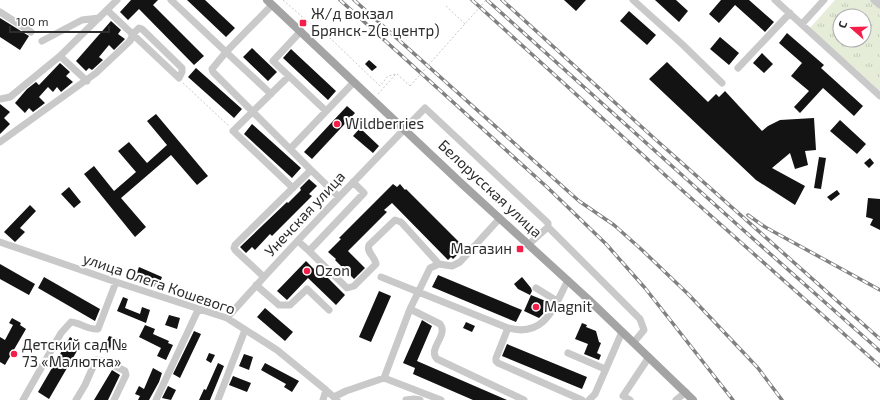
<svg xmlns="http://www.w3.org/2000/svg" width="880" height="400" viewBox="0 0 880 400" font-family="'Exo 2',sans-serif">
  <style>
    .park { fill: url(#park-tufts); fill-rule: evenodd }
    .building { fill: #131313 }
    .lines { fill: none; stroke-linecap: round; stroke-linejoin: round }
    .path { stroke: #c9c9c9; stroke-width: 1; stroke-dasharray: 2 2; stroke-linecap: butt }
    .minor { stroke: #c9c9c9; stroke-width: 7 }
    .major { stroke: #a4a4a4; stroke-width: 8 }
    .rail-casing { stroke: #818181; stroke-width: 3.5 }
    .rail { stroke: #fff; stroke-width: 2; stroke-dasharray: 6; stroke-linecap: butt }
    .path-bridge { stroke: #c9c9c9; stroke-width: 1; stroke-dasharray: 2 2; stroke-linecap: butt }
    .poi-dot { fill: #f41e49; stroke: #fff; stroke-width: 1.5 }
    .labels { text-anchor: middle; stroke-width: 4; stroke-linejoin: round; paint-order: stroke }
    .poi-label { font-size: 15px; fill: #2c2c2c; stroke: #fff; text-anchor: start }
    .street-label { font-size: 15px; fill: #2c2c2c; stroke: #fff }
  </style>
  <defs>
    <pattern id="park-tufts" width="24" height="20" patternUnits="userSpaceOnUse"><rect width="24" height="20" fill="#e5ecd8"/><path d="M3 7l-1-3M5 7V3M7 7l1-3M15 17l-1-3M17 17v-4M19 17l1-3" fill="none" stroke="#c5cbba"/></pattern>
  </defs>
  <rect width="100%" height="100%" fill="#fff"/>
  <path class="park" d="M 835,0 L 871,0 L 880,8 L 880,91 L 810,28 ZM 840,16 L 864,16 L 864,40 L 840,40 Z"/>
  <path class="building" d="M 131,0 L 158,0 L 153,5 L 204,56 L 194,65 L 139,9 L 128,20 L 120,12 Z
    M 187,0 L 205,0 L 235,28 L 226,37 Z
    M 564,0 L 586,0 L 576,11 Z
    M 655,0 L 676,0 L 688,11 L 679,22 Z
    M 721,0 L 749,0 L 774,22 L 765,32 L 735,5 L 719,23 L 709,14 Z
    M 629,11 L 656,35 L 647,45 L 620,21 Z
    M 0,18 L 29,36 L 20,50 L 0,37 Z
    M 111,21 L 121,30 L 118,34 L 125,39 L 114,50 L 109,45 L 99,57 L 103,60 L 92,70 L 89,68 L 86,71 L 76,61 Z
    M 787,33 L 824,65 L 821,68 L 863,106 L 854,116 L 823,88 L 800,113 L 794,107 L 809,91 L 791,76 L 802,63 L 779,43 Z
    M 720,37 L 739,53 L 729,65 L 710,49 Z
    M 252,48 L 277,72 L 268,81 L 243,57 Z
    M 291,49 L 336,91 L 328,100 L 283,58 Z
    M 762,53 L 773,64 L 764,73 L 753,63 Z
    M 369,60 L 377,67 L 372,71 L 365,64 Z
    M 667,62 L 708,102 L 716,94 L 719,97 L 725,91 L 762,131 L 768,126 L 780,120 L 814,118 L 816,150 L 805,151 L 808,165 L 795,169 L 790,153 L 772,168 L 805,186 L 795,205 L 756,180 L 649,79 Z
    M 60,63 L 70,72 L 66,76 L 73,82 L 61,92 L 57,87 L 53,92 L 48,87 L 39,97 L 45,103 L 33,112 L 29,108 L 25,113 L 15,103 L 27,89 L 36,82 L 39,85 Z
    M 196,68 L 242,109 L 234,118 L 188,77 Z
    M 0,104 L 10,112 L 4,118 L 10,124 L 0,134 Z
    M 347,106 L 355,113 L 312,159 L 304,152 Z
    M 156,114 L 208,176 L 197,185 L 171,155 L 121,198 L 146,227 L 135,237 L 84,174 L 94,166 L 114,191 L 136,172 L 118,151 L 129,142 L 147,163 L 167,145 L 147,121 Z
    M 840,120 L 866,144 L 857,154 L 830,131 Z
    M 252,124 L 301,168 L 292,178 L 244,134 Z
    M 360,128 L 379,146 L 373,153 L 353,136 Z
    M 819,157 L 826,158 L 821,189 L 814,188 Z
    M 870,158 L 874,163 L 869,168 L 864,163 Z
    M 309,179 L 317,186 L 309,194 L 312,196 L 272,236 L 270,234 L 255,250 L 252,247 L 246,253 L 240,247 L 287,202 L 288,203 L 301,190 L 300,188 Z
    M 393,184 L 397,187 L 400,184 L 405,190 L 406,189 L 463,246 L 457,251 L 459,253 L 453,259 L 451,257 L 448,260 L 392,203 L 384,210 L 387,212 L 348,251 L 365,268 L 354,279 L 335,260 L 336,259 L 328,252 L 341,239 L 339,238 Z
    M 69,187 L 81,202 L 74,208 L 61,194 Z
    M 837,190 L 840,194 L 831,201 L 827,197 Z
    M 868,198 L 880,199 L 880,230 L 870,225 L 873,219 L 866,217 Z
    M 30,205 L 36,211 L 20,228 L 25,232 L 15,242 L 4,232 Z
    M 306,261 L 322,277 L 325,275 L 345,295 L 336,305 L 308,278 L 287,300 L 277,291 Z
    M 0,264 L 35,284 L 29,295 L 0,279 Z
    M 139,267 L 162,277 L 159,285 L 155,284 L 154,287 L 134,281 Z
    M 438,275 L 522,310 L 516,322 L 432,287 Z
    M 44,277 L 100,309 L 95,321 L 38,288 Z
    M 522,277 L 531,288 L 532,291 L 530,295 L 518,289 L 514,284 Z
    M 379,291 L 391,296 L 371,342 L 359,337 Z
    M 531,295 L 548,302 L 543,314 L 539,318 L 524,311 Z
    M 123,297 L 128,299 L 125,308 L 140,314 L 142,307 L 150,310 L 146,323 L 117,311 Z
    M 265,308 L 293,332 L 285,341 L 257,317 Z
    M 169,315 L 180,318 L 177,329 L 165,325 Z
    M 12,318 L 21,323 L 20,325 L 26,329 L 5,365 L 0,362 L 0,337 L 5,340 L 13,325 L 9,323 Z
    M 422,320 L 432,326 L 417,361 L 507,400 L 473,400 L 413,374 L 415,368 L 403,363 Z
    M 466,322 L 475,326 L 472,332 L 463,328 Z
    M 582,323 L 587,325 L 586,327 L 596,331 L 599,342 L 601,343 L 597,353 L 601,355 L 599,360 L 584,354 L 588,344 L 575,339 Z
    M 145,325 L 155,329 L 153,334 L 169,341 L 168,343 L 173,345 L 166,360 L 157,356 L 161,348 L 139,337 Z
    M 194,331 L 201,334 L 180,378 L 173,374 Z
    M 109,336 L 122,340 L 120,348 L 111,346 L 110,350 L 104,348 Z
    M 70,337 L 81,344 L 49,399 L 38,392 Z
    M 507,344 L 587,377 L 582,389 L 502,356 Z
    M 209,353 L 215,355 L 211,363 L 206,360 Z
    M 244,354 L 253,357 L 249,370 L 239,366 Z
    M 218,363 L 224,366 L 210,400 L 199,400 L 204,389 L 206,390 Z
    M 265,363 L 299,381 L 292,392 L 284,387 L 286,384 L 261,370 Z
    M 153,368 L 162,373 L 159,382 L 149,400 L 138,400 L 140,396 L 135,394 L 139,386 L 144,389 Z
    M 112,370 L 120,375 L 108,400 L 94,400 Z
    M 233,376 L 251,383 L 247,392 L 229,385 Z
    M 168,386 L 176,390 L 171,400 L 162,398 Z"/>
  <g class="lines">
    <path class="path" d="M 283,0 L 307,21 L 331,39 L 380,86 L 388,76 L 396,74
      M 446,6 L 465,24
      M 397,74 L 410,86
      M 183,83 L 229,126
      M 378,94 L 396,74
      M 376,123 L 382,118"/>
    <path class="minor" d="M 171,0 L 226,52 L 212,69 L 213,72 L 311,170 L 339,197
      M 633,0 L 682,44 L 722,83
      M 775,0 L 880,96
      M 874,0 L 880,5
      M 0,12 L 31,32
      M 802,24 L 824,0
      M 301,31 L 273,61 L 326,111
      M 42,41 L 82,20 L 99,18
      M 60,56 L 87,81
      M 738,68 L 790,13
      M 289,76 L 233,131 L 293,188
      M 271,94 L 226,52 L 272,5
      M 0,99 L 10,97 L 60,56 L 117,0
      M 0,142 L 96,73 L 130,41 L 133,34 L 139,28 L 142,29 L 182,68 L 182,72 L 179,78 L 107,10
      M 290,149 L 354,82
      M 298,241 L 309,251 L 364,193 L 353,182
      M 0,242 L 116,282 L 227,318 L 277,350 L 326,390 L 337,400
      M 529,244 L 548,227 L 640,319 L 644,330 L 634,342
      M 309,251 L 347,288 L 354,286 L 376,264 C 375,256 366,253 369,245 L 395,220 L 401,222 L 439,264
      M 264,277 L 236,251 L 234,248 L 235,245 L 311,170
      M 381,277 L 508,328 C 545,338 554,307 568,280
      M 256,285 L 279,305 L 290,305 L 307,289 L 329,310
      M 536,288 L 557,301
      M 410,309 L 440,324 C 449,335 427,349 437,359 L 524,400
      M 227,318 C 291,246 358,177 425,108 L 548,223 L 548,227
      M 508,328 L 496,358 L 496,361 L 498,363 L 582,400
      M 568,353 L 605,369
      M 384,378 L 410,309 L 430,268 L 439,264 L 452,266 L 460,262 L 500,218
      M 334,397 L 346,391 L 384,378 L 441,400
      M 23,400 L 61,333 L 71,322 C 81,323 88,330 98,329 L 116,282
      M 76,400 L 85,385 L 96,360 L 105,361 L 125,371 L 126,375 L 114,400
      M 156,400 L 198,310
      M 218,400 L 245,330
      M 323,400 L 326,390
      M 406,400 L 414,399 L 420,400
      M 589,400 L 595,394 L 622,332
      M 630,400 L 623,396 L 649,357
      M 676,400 L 686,392"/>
    <path class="major" d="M 267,0 L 462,184 L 589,300 L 693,400"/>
    <defs>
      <path id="rail" d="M 340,0 L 548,188 L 606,244 L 645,288 L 733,400
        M 354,0 L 579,201 L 614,225 L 642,250 L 688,294 L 758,368 L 782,400
        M 472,0 L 665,175 L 880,366
        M 487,0 L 741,228 L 880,351
        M 502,0 L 655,139 L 880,339
        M 748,215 L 765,227 L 880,290"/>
    </defs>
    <use href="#rail" class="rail-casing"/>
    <use href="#rail" class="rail"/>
    <path class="path-bridge" d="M 410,86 L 486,0"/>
  </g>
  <g class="poi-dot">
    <rect x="299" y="19" width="8" height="8" rx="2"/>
    <circle cx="337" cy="124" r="4"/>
    <rect x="516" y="245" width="8" height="8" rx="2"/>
    <circle cx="307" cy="271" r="4"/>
    <circle cx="536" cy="307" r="4"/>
    <circle cx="14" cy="354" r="4"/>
  </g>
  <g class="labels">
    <g class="poi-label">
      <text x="311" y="19">Ж/д вокзал<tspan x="311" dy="17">Брянск-2(в центр)</tspan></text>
      <text x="345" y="129">Wildberries</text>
      <text x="512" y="254" text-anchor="end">Магазин</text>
      <text x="315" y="276">Ozon</text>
      <text x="544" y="312">Magnit</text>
      <text x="22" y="350">Детский сад №<tspan x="22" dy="17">73 «Малютка»</tspan></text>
    </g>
    <g class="street-label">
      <text transform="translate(490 189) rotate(43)" y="5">Белорусская улица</text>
      <text transform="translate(305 214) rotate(-47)" y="5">Унечская улица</text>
      <text transform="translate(159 284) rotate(19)" y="5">улица Олега Кошевого</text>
    </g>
  </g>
  <g transform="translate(852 28) rotate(290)"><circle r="19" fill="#ffffff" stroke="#ababab"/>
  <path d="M0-3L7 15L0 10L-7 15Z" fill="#f41e49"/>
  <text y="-6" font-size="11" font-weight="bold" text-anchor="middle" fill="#2c2c2c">С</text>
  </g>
  <path d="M10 26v6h99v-6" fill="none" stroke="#2c2c2c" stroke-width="2"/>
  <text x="16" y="26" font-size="12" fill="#2c2c2c" stroke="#ffffff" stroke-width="3" paint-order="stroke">100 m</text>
</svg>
